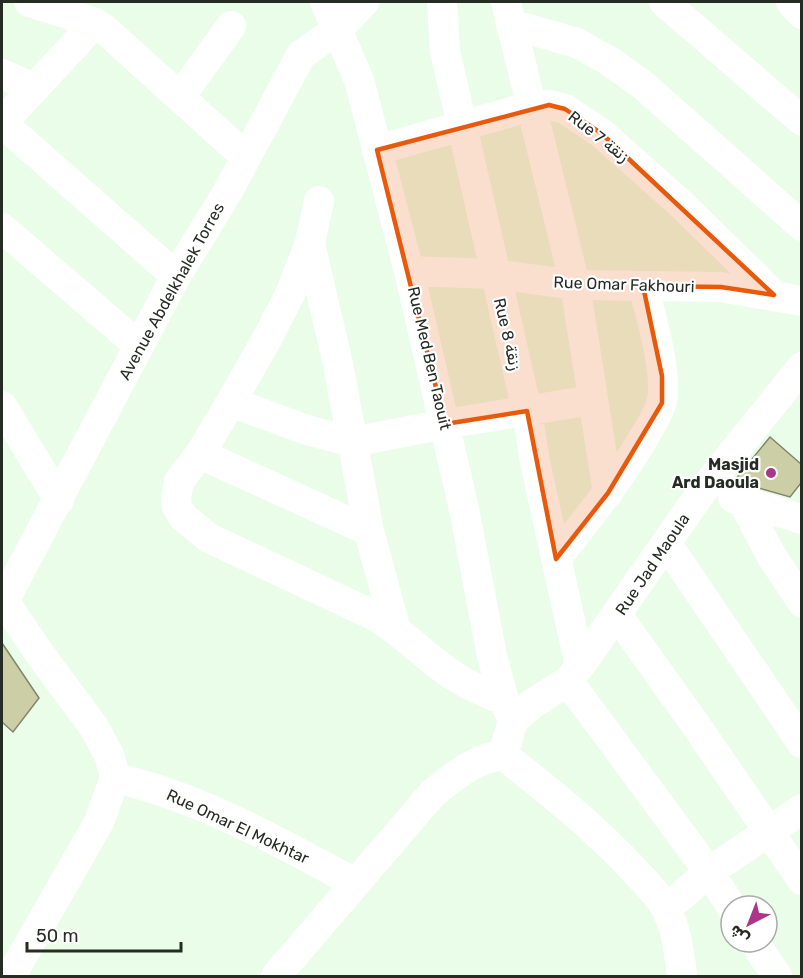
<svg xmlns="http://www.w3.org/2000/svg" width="803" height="978" viewBox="0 0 803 978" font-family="Rubik,'Noto Naskh Arabic',sans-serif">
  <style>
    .building { fill: #cccfa5; stroke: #82846c; stroke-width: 1.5 }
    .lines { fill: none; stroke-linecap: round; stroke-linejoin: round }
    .minor { stroke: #fff; stroke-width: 30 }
    .marked { fill: #e8590c; fill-opacity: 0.2; stroke: #e8590c; stroke-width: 4.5; stroke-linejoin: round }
    .poi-dot { fill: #ac358b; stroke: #fff; stroke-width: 2 }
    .labels { text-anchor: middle; stroke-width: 4.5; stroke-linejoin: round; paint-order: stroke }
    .street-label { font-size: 16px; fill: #252c24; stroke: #fff }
    .poi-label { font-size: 16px; font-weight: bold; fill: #252c24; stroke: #fff; text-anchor: end }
  </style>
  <rect width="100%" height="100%" fill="#eafde8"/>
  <path class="building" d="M 770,437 L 801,464 L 801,483 L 790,497 L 734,481 Z
    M 2,643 L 39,698 L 13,732 L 2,722 Z"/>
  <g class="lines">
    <path class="minor" d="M 29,2 L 93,22 L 103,28 L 246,157
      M 325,2 L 359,80 L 409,271 L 464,509 L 492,656 L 504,700 L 513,721
      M 442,2 L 445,51 L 527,411 L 535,462 L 580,666
      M 506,2 L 575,285 L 608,493
      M 664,2 L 802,121
      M 791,2 L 802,14
      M 511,24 L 577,43 L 611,62 L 644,86 L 802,226
      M 2,74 L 34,88
      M 180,97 L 231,26
      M 2,123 L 176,276
      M 2,123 L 81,38 L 93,22
      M 377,150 L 532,106 L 549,105 L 565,109 L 601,133 L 680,203 L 774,295
      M 319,201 L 310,243 L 290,294 L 268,337 L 231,402 L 200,454 L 179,481 L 176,498 L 177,507 L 183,517 L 209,538 L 373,615 C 403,632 425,657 454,676 C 470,687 487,693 504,700
      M 2,228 L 139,346
      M 310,244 L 338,364 L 369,531 L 395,627
      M 409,271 L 494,274 L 575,285 L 721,287 L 802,301
      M 231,402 L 307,430 L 352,442 L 445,424 L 592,400
      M 2,406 L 59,500
      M 200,454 L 369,531
      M 733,498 L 802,519
      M 742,500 L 771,555 L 802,602
      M 666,543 L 802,743
      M 556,559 C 588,518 621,478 647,432 C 654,420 662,408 663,394 C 665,365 651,315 643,286
      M 2,598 L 42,657 L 94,727 L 110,757 L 115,778 L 99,822 L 11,976
      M 4,601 L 176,276 L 227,193 L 301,55 L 338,29 L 364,2
      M 617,615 L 695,724 L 802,880
      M 568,681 L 709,872 L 731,906
      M 503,755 L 513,721 L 532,704 L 568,681 L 580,666 L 703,490 L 802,367
      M 503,755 C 560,799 614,844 660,899 C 676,921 679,950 682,976
      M 115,778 C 200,797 279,842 355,883
      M 667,908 L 709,872 L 802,809
      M 754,942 L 777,976
      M 276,976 L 433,793 C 454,776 476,758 503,755"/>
  </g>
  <path class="marked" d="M 549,105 L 565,109 L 601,133 L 774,295 L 721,287 L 643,286 L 662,376 L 662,403 L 608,493 L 556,559 L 527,411 L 445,424 L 377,150 Z"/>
  <circle class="poi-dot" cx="771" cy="473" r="6"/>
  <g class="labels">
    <g class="street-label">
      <text transform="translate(599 136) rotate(38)" y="6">Rue 7 زنقة</text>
      <text transform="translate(624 284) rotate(2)" y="6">Rue Omar Fakhouri</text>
      <text transform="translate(171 291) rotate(-61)" y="6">Avenue Abdelkhalek Torres</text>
      <text transform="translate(508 334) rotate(77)" y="6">Rue 8 زنقة</text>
      <text transform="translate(430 358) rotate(77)" y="6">Rue Med Ben Taouit</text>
      <text transform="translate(652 564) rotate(-56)" y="6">Rue Jad Maoula</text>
      <text transform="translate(238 826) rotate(25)" y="6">Rue Omar El Mokhtar</text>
    </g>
    <g class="poi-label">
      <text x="759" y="470">Masjid<tspan x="759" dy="18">Ard Daoula</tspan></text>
    </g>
  </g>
  <rect width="803" height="978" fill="none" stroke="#252c24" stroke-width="6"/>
  <g transform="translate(749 924) rotate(222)"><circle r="28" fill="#ffffff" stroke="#a8aba7" stroke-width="1.5"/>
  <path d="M0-4.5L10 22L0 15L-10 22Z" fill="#ac358b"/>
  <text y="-9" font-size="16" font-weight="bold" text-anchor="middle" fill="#252c24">ش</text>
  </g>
  <path d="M27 942v9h154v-9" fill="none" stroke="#252c24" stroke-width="3"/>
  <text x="36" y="942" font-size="18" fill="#252c24" stroke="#ffffff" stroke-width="4.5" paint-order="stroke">50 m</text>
</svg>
